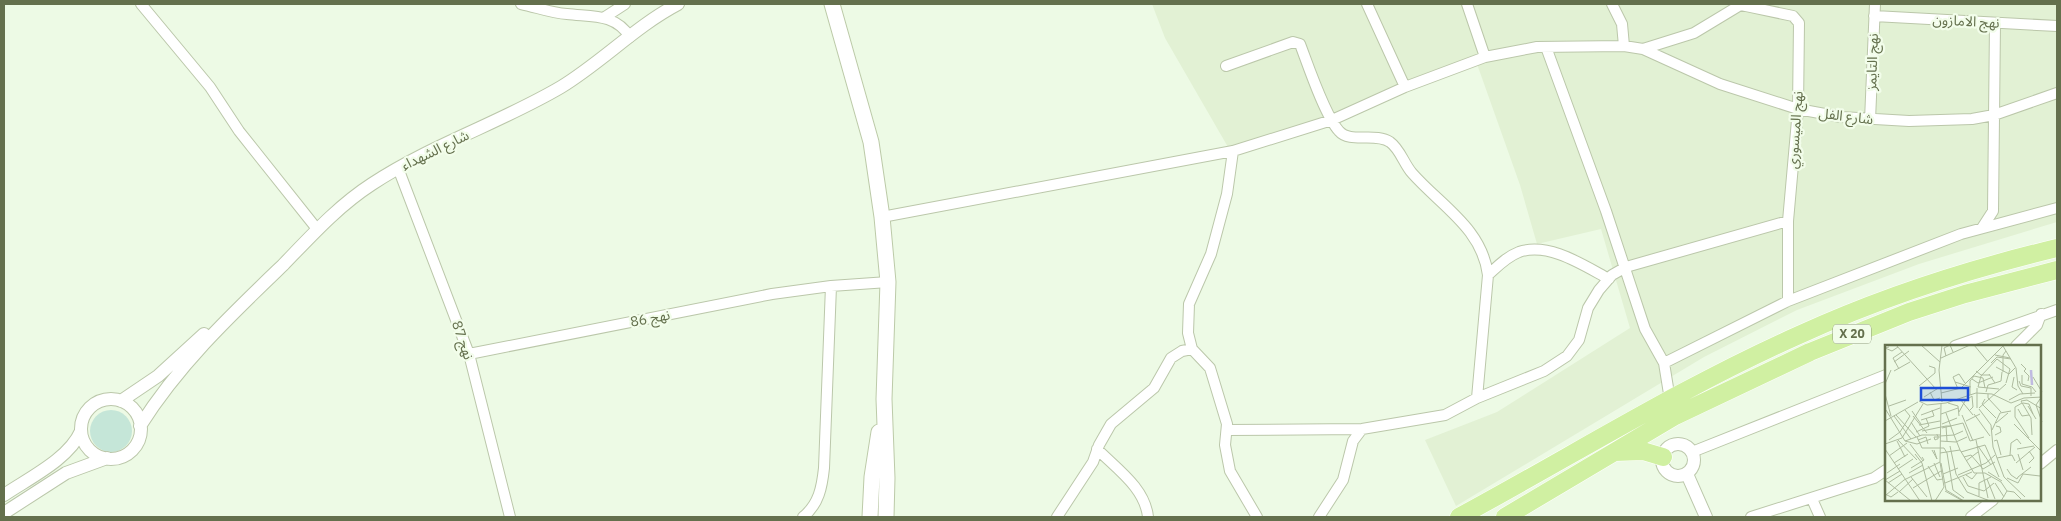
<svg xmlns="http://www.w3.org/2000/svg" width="2061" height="521" viewBox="0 0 2061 521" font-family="'IBM Plex Sans','Noto Sans Arabic',sans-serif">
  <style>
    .residential { fill: #e2f1d4 }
    .green { fill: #c5e6d8 }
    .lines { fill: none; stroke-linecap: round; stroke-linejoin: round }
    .minor-casing { stroke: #bbc7aa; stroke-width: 12 }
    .tertiary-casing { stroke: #bbc7aa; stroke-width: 14 }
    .secondary-casing { stroke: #bccaa8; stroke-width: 17 }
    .trunk-casing { stroke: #fff; stroke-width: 19 }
    .minor { stroke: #fff; stroke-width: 10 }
    .tertiary { stroke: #fff; stroke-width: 12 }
    .secondary { stroke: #fff; stroke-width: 15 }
    .trunk { stroke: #d0f0a2; stroke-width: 18 }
    .labels { text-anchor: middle; stroke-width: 4.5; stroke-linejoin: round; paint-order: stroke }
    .shield { fill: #f2fdea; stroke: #8f9a7c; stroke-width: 1 }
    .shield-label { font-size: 12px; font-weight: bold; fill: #64704d }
    .street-label { font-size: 14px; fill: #64704d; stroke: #f2fdea }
    .inset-river { fill: none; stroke: #c0bbe1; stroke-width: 2.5 }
    .inset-road { fill: none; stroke: #aebb9f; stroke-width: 1 }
    .view { fill: #1d4ed8; fill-opacity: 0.15; stroke: #1d4ed8; stroke-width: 2.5 }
    .inset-edge { fill: none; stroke: #64704d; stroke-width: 2.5 }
  </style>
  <rect width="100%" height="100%" fill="#edfae5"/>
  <path class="residential" d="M 1152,4 L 2057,4 L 2057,222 L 1919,264 L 1797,310 L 1704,357 L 1456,506 L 1425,440 L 1497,412 L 1630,328 L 1601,229 L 1537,244 L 1520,185 L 1477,64 L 1232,154 L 1165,38 Z"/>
  <path class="green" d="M90 431a21 21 0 1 1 42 0a21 21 0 1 1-42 0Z"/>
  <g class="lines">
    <defs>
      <path id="minor" d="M 141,4 L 210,87 L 239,131 L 317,229
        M 521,4 C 536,7 551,13 567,14 C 591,17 615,13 630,37
        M 1367,4 L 1405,87
        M 1467,4 L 1485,57
        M 1612,4 L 1622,24 L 1624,46
        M 1741,5 L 1793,16 L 1799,23 L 1798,109 L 1788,221 L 1788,301
        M 1874,16 L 2057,26
        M 605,17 L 625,4
        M 1546,47 L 1606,211 L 1645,329 L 1664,363 L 1670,400
        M 1643,49 L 1694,33 L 1742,4
        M 1226,66 L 1293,42 L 1300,44 C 1308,65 1325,116 1339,131 C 1350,144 1375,132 1390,142 C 1400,149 1404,164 1412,173 C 1441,206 1482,228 1488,275 L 1477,398
        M 1870,120 L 1875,4
        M 1233,151 L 1227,194 L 1211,254 L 1189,304 L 1188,333 L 1192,349 L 1210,368 L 1227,424 L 1225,445 L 1230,471 L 1257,517
        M 398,168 L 469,354 L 510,517
        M 882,217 L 1233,151 L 1332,120 L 1405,87 L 1485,57 L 1537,47 L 1624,46 L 1643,49 L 1720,84 L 1798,109 L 1841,117 L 1909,121 L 1972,119 L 1994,115 L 2057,93
        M 1982,228 L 1993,211 L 1995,23
        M 1488,275 C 1497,267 1506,257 1519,252 C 1549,242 1583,265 1609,279
        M 1955,346 L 2057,310
        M 2016,346 L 2037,325 L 2041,314
        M 469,354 L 772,294 L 831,286 L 888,282
        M 1664,363 L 1788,301 L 1961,234 L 2057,208
        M 1227,430 L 1362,429 L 1445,415 L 1477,398 L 1544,371 L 1567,356 L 1579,340 L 1588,308 L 1599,290 L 1612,275 L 1626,267 L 1788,221
        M 1097,449 C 1117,469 1145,488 1148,517
        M 1692,452 L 1886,375
        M 2040,464 L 2057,450
        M 1812,499 L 1820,517
        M 803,517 C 819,504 822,487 824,468 L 831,286
        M 1057,517 L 1093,462 L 1099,445 L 1111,424 L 1154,388 L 1171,358 L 1182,351 L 1192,349
        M 1319,517 L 1343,480 L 1353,441 L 1362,429
        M 1751,517 L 1874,478 L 1886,470
        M 1971,517 L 1993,500"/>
      <path id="tertiary" d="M81 429a30 30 0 1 1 60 0a30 30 0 1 1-60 0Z
        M 121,401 L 158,376 L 204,334
        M 140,426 C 179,364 231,315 283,265 C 311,236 338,206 372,184 C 431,145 500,123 561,87 C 602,62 636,26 678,4
        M1662 460a16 16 0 1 1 32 0a16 16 0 1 1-32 0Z
        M 1687,474 L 1706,517
        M 4,495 C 29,478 69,459 81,431
        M 4,513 L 66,473 L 107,458"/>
      <path id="secondary" d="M 832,4 L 871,142 L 882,217 L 888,282 L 884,399 L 887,478 L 886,517
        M 870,517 L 872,477 L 879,432"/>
      <path id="trunk" d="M 1615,452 L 1643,451 L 1663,457
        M 1459,517 C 1572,456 1682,387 1799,335 C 1882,297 1969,269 2057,248
        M 1505,517 L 1675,416 L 1810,352 L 1909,312 L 1965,294 L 2057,270"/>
    </defs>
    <use href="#minor" class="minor-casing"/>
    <use href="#tertiary" class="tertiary-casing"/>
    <use href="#secondary" class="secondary-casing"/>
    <use href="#trunk" class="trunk-casing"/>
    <use href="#minor" class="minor"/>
    <use href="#tertiary" class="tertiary"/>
    <use href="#secondary" class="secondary"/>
    <use href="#trunk" class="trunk"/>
  </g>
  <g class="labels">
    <rect class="shield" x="1833" y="324.5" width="38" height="19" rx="4"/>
    <g class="shield-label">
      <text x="1852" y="338">X 20</text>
    </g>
    <g class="street-label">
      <text transform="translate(1966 21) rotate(3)" y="5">نهج الامازون</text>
      <text transform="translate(1872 62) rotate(-88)" y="5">نهج التايمز</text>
      <text transform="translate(1846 116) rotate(7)" y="5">شارع الفل</text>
      <text transform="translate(1795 130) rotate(-86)" y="5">نهج الميسوري</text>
      <text transform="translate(435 150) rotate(-26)" y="5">شارع الشهداء</text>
      <text transform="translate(650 318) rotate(-11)" y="5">نهج 86</text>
      <text transform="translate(463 340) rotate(71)" y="5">نهج 87</text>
    </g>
  </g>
  <g transform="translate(1885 345)">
    <rect width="156" height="156" fill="#edfae5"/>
    <path class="inset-river" d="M 146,25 L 147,40"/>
    <path class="inset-road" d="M 11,0 L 51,44M 36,0 L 55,17M 57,0 L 54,25 L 57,57M 89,0 L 103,17M 118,1 L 131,23 L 133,41 L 138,49M 4,2 L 0,3 L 7,6 L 13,2M 110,10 L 125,13M 61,11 L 59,3 L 65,0 L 68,7M 56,13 L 85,0M 9,17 L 24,6M 106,18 L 112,12 L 126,14M 136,19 L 141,24 L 139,26 L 144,31 L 143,36M 111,22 L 124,29 L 130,23M 14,24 L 8,13 L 17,7M 9,26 L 25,17M 91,26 L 96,30 L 105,30M 118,27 L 118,10 L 121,6M 137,30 L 137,39 L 147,42 L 151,47M 129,32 L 127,42 L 132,45M 148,32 L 157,47M 87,34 L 93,38 L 108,32M 134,36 L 136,41 L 146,43 L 146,51M 70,37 L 86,42M 110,38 L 116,36 L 117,27M 0,39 L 6,25M 34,41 L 50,28 L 50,23 L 44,21M 93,42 L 96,31 L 112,14 L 125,24 L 121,38M 93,42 L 114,44M 73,44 L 68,32 L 74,29 L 80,38M 45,47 L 49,55 L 55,53M 101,47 L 103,40 L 110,38 L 104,29M 56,48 L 76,43 L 119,0M 0,49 L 6,71M 103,49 L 103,53 L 116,67M 85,50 L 85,36 L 89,31 L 98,33 L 100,43M 39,52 L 55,42M 75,54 L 88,70M 100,54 L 97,59 L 111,73M 155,54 L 151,60 L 157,77M 124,55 L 135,49 L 150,48M 34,56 L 42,60 L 61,58 L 91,48 L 107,49 L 126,58 L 139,53 L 157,52M 63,58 L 73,61 L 74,71M 137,58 L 130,62 L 130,72 L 144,93M 138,58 L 144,59 L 148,69M 4,61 L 21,55M 143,61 L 151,74M 92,63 L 92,43M 94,63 L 121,39M 94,64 L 106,80 L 108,102 L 119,132 L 140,152M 133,64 L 137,71 L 144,70M 1,65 L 20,96 L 37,90 L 55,90M 27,66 L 36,79M 74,67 L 80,56 L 87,51 L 88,62 L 84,66M 61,68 L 69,90 L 78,86M 56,69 L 73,63M 89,69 L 105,91M 11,70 L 31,92M 36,70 L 55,63M 77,70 L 88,96M 9,71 L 26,94M 28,71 L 42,88M 36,75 L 49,71 L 47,65M 0,76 L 33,57M 81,76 L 95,69M 26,77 L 35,91M 111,78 L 123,68M 57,79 L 72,73M 129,79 L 157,107M 34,80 L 55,76M 57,83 L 78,78 L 85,96 L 99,92M 107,85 L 115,68 L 126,66M 37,86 L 61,81M 31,87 L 44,81 L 41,73M 52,89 L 52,90 L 53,91 L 53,94 L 52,94 L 50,95 L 49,92 L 55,92M 110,90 L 116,87 L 115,82 L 111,81M 147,90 L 146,73 L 136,56 L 142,55 L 157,64M 55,91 L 69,90 L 75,105M 32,92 L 37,103 L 59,103 L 62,108M 17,93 L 38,59M 4,95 L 15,87 L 25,71 L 20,65M 13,95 L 32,115M 33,95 L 41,92 L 43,99M 91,95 L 103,153M 12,96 L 20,112M 20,96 L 32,99 L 46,94M 55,96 L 71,97 L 82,92M 62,96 L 61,81 L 66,81M 109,96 L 112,95 L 116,110M 0,99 L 17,93M 25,99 L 38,116M 65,101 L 71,129 L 82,147 L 105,156M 93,101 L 106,120M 0,104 L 35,156M 132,104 L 149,101M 47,105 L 52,114 L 49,105M 76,107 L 100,100 L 114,132M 55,108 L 75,105 L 89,128 L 100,128 L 116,137 L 122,146 L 116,156M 62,108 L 68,145 L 79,153M 30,109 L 37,118 L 47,156M 133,109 L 138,125M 125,110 L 126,98 L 132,94 L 136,99M 4,111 L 22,98M 79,112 L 86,110 L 98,124 L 110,117M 112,113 L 127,110 L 130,116M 81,116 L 93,107M 55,117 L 56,59M 55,117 L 59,142M 9,118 L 23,109M 49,118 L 55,132M 56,118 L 61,145 L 79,156M 131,118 L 150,102M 144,118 L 149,113 L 144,106M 43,121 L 52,135 L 58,134M 26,123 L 39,115 L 37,112M 13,124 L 28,114M 122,124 L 126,130 L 132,134 L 133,132M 103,127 L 117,136M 2,128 L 15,119M 24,128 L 38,120M 58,129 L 73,123M 138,129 L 155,131M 73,130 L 101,118 L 110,110M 81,130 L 87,134 L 92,128M 26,132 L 42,152M 78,132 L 83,141 L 99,146 L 109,138M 133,132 L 146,122M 122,133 L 133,138 L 138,129M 102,134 L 110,154M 0,135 L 26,156M 0,135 L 15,126M 3,138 L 17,129M 60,138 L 87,127M 110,138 L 119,152M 28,143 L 56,126M 60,146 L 78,156M 122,146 L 129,147 L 136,154M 14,147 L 28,134M 0,149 L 6,152 L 13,147M 1,150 L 19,135 L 55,117M 94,151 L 94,138 L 106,132M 50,156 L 59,142"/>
    <path class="view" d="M 36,43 L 83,43 L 83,55 L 36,55 Z"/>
    <rect width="156" height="156" class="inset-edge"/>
  </g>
  <rect width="2061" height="521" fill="none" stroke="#64704d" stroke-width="10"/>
</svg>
